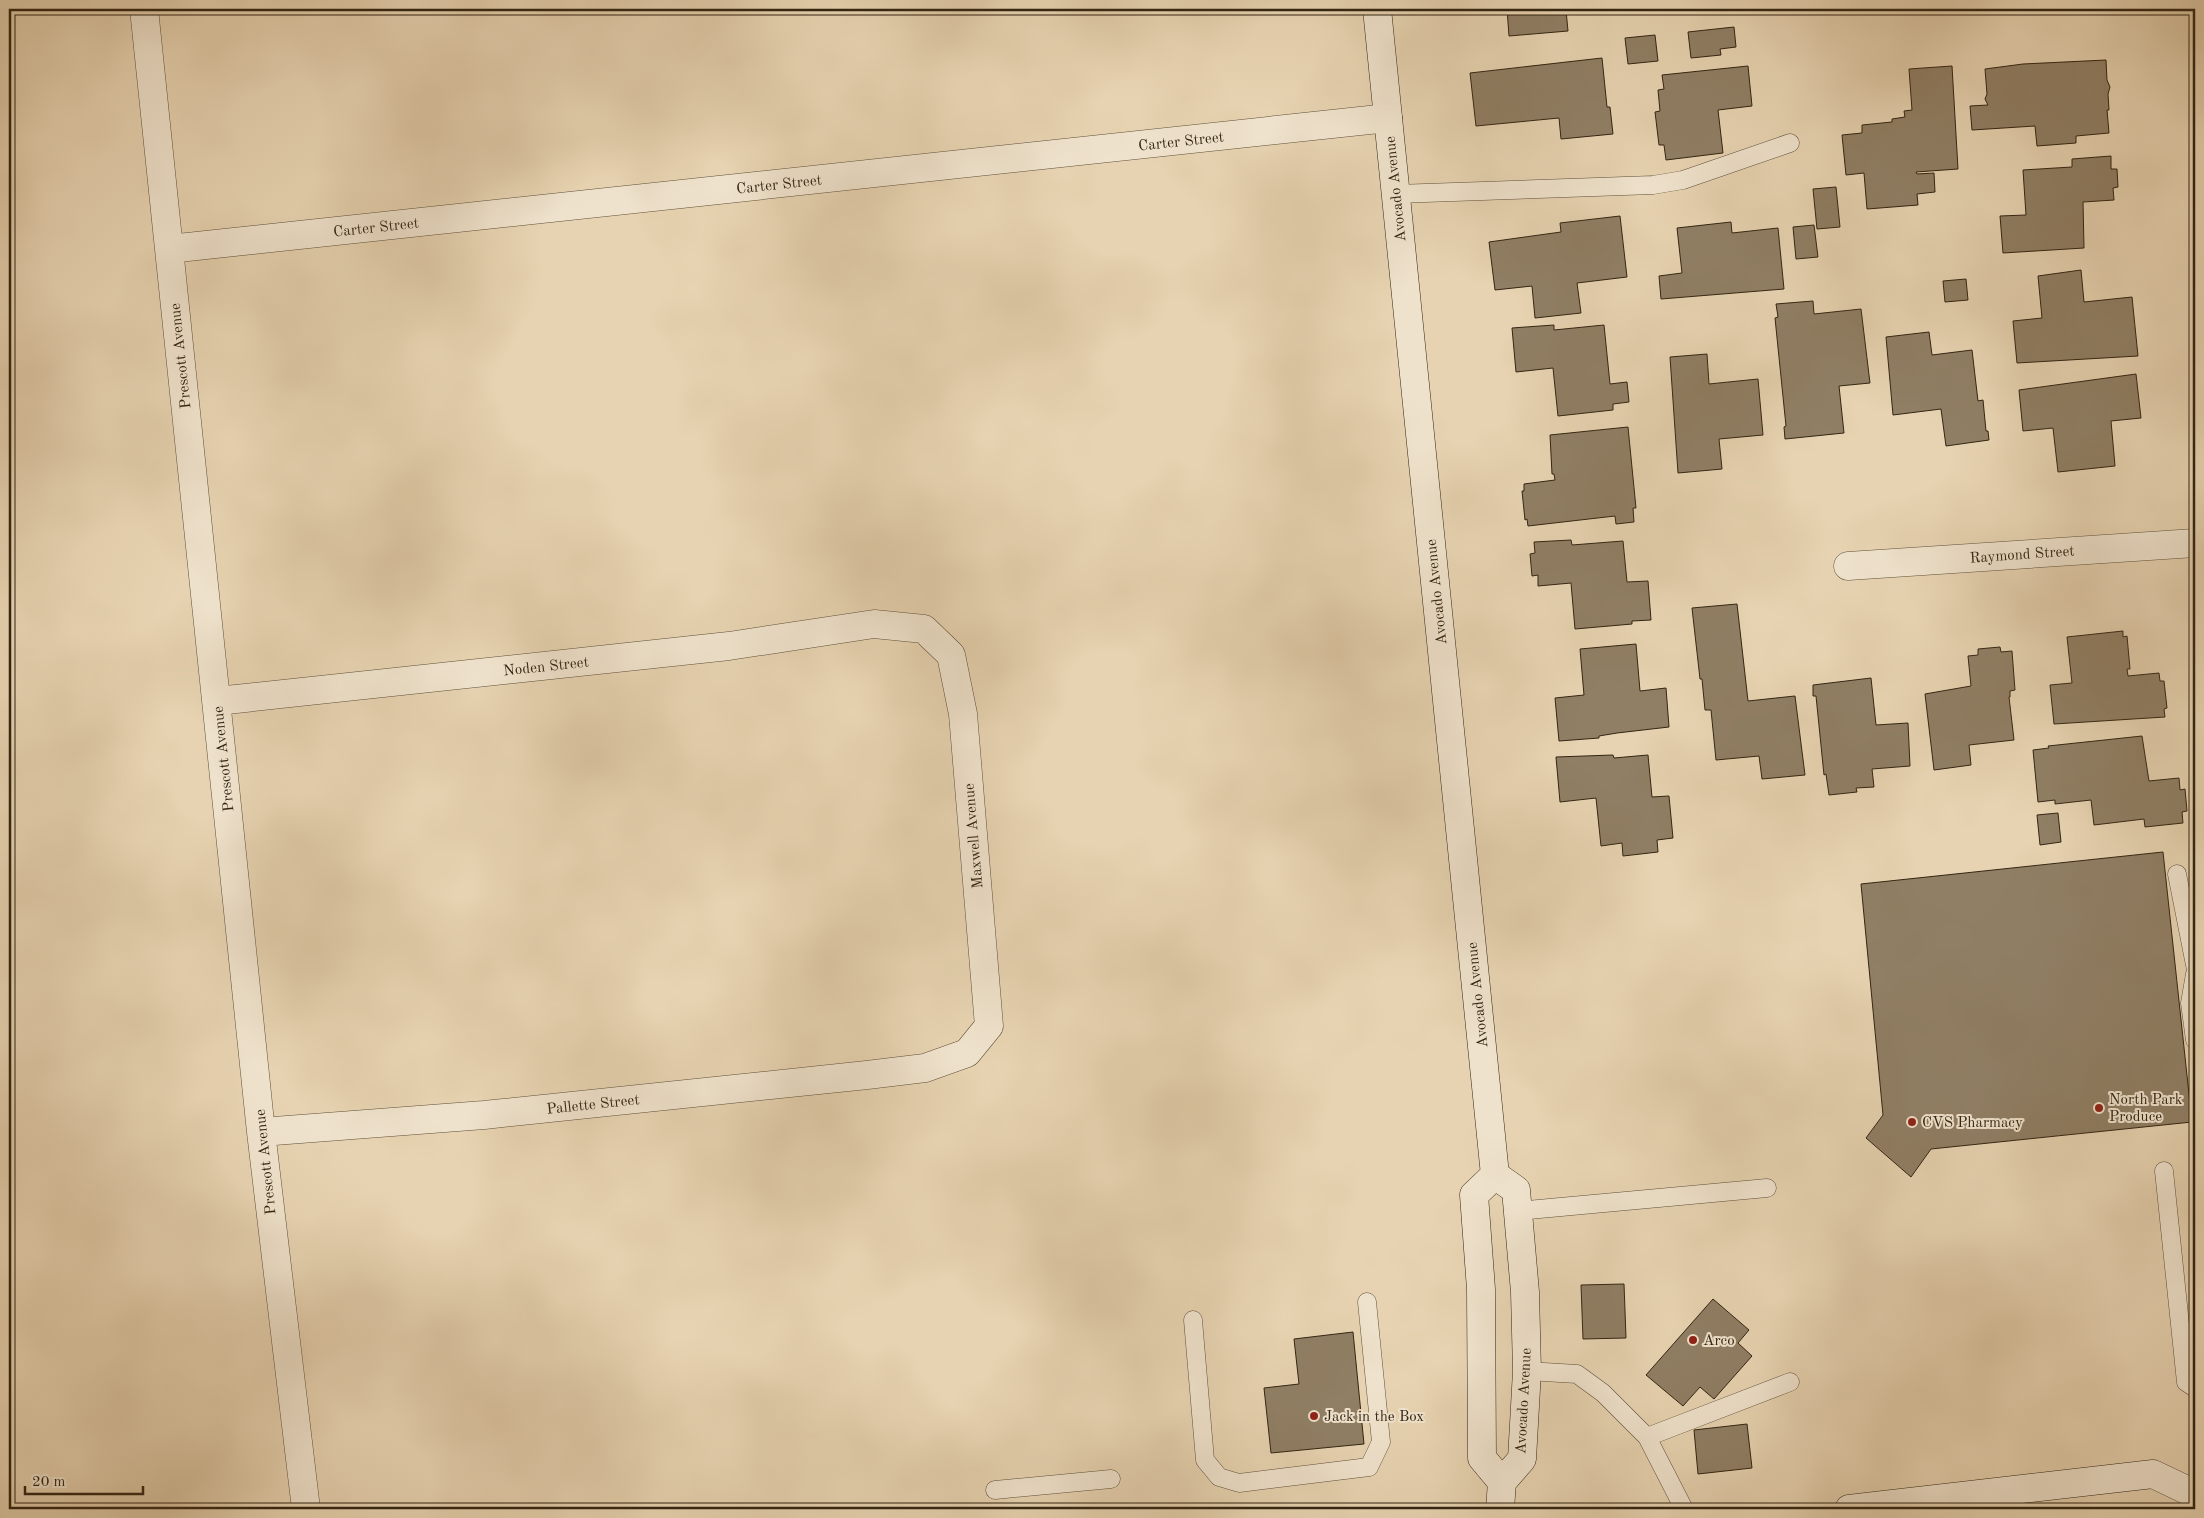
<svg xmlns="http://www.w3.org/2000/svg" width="2204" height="1518" viewBox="0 0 2204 1518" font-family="'Old Standard TT',serif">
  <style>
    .building { fill: #907f65; stroke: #322513 }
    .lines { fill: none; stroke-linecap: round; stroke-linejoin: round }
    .lane-casing { stroke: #5f503a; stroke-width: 19 }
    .street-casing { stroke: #5f503a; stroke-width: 29 }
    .secondary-casing { stroke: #322513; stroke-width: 29 }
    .lane { stroke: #efe2cc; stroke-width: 18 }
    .street { stroke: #efe2cc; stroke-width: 28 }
    .secondary { stroke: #efe2cc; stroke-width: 28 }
    .poi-dot { fill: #8f2418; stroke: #efe2cc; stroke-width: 2 }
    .labels { text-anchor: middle; stroke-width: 4; stroke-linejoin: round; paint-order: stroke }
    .street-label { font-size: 15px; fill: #322513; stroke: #efe2cc }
    .poi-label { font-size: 15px; fill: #322513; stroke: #efe2cc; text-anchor: start }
  </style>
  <rect width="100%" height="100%" fill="#e7d3b1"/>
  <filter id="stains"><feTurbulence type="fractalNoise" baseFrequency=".004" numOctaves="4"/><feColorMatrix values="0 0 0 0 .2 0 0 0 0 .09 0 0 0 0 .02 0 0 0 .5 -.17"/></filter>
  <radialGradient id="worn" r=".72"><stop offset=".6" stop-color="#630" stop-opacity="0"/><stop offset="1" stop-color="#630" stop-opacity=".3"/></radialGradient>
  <path class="building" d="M 1507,9 L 1580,9 L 1566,10 L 1568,31 L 1509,36 Z
    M 1734,27 L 1736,47 L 1720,49 L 1721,55 L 1691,58 L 1688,32 Z
    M 1655,35 L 1658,61 L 1628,64 L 1625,38 Z
    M 1602,58 L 1607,107 L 1610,107 L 1613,134 L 1561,139 L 1559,118 L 1476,126 L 1470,73 Z
    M 2106,60 L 2107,80 L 2110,87 L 2108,94 L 2109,110 L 2107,110 L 2109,133 L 2076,136 L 2076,143 L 2037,146 L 2035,126 L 1972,130 L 1970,106 L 1988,105 L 1985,99 L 1987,94 L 1985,69 L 2023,64 Z
    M 1748,66 L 1752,106 L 1718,110 L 1723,153 L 1666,160 L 1664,145 L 1659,145 L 1655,112 L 1660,111 L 1658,90 L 1664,89 L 1662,75 Z
    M 1952,66 L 1958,169 L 1916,172 L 1917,174 L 1934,173 L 1935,192 L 1917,194 L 1918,205 L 1867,209 L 1864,173 L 1846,175 L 1842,135 L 1862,133 L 1862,125 L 1892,122 L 1892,119 L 1905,117 L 1904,111 L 1912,110 L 1909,69 Z
    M 2111,156 L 2111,169 L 2117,169 L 2118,187 L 2113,188 L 2114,200 L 2083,202 L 2084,248 L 2003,253 L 2000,216 L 2026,215 L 2023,170 L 2072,167 L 2072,159 Z
    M 1836,187 L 1840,227 L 1817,229 L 1813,189 Z
    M 1620,216 L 1627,277 L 1577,283 L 1581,313 L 1535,318 L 1532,286 L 1495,290 L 1489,242 L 1561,232 L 1560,223 Z
    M 1731,222 L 1732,233 L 1778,228 L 1784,289 L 1661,299 L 1659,276 L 1682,273 L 1677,228 Z
    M 1814,225 L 1818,257 L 1796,259 L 1793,227 Z
    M 2081,270 L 2084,302 L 2132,297 L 2138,356 L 2017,363 L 2013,321 L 2042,318 L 2038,276 Z
    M 1966,279 L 1968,300 L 1945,302 L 1943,281 Z
    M 1813,301 L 1814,314 L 1861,309 L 1870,383 L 1839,386 L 1844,433 L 1785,439 L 1784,427 L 1786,426 L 1775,318 L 1778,317 L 1776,304 Z
    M 1554,325 L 1554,330 L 1604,325 L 1610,384 L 1627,382 L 1629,402 L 1613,404 L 1613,410 L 1558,416 L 1553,368 L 1516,372 L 1512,328 Z
    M 1929,332 L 1932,355 L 1972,350 L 1978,401 L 1983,400 L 1986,431 L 1988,431 L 1989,440 L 1946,446 L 1941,409 L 1893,415 L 1886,337 Z
    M 1707,354 L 1709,384 L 1758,379 L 1763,435 L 1719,439 L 1722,469 L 1678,473 L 1670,357 Z
    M 2136,374 L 2141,418 L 2111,421 L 2115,466 L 2058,472 L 2053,428 L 2023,431 L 2019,390 Z
    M 1628,427 L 1636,508 L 1633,508 L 1634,522 L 1616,524 L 1615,516 L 1528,526 L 1527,519 L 1525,520 L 1522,491 L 1524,491 L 1524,484 L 1555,480 L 1554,474 L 1552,474 L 1550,435 Z
    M 1571,540 L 1572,545 L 1623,541 L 1627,582 L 1648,581 L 1651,620 L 1632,621 L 1632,624 L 1575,629 L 1571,583 L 1538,586 L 1538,575 L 1532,576 L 1530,554 L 1535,553 L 1534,542 Z
    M 1737,604 L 1748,701 L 1795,696 L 1805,775 L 1762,779 L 1759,756 L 1716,760 L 1711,710 L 1705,710 L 1702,679 L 1700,679 L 1692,608 Z
    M 2123,631 L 2123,637 L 2127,636 L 2130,669 L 2127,669 L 2128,676 L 2159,673 L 2160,681 L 2164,681 L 2167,708 L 2164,709 L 2165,717 L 2054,724 L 2050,685 L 2072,683 L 2067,637 Z
    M 1636,644 L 1640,691 L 1666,688 L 1669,727 L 1617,733 L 1599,736 L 1599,738 L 1559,741 L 1555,698 L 1584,695 L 1580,649 Z
    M 2000,647 L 2001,652 L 2012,651 L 2015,690 L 2010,691 L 2010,697 L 2009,697 L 2014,740 L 1969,745 L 1971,765 L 1934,770 L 1925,694 L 1971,686 L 1968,656 L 1978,655 L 1978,649 Z
    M 1871,678 L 1876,725 L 1908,723 L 1910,766 L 1872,769 L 1874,787 L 1856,788 L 1857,792 L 1829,795 L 1826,774 L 1824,775 L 1816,696 L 1813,696 L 1813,685 Z
    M 2142,736 L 2149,781 L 2179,778 L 2180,790 L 2185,789 L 2187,811 L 2182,812 L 2183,823 L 2145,827 L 2144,819 L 2094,825 L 2091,800 L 2055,804 L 2055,800 L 2038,802 L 2033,750 L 2049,748 L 2048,746 Z
    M 1613,755 L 1614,758 L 1648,755 L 1652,797 L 1669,796 L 1673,838 L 1657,840 L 1658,852 L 1623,856 L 1622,843 L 1601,846 L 1596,798 L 1560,802 L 1556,757 Z
    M 2058,813 L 2061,842 L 2040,845 L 2037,815 Z
    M 2163,852 L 2192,1122 L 1931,1149 L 1911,1177 L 1866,1138 L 1883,1115 L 1861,884 Z
    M 2195,1202 L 2195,1241 L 2191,1203 Z
    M 1624,1284 L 1626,1338 L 1583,1339 L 1581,1285 Z
    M 1713,1299 L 1749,1330 L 1738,1343 L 1752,1356 L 1714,1399 L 1700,1387 L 1683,1406 L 1646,1375 Z
    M 1353,1332 L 1364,1444 L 1271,1453 L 1264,1388 L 1299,1384 L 1294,1339 Z
    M 1747,1424 L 1752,1468 L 1698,1474 L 1694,1430 Z"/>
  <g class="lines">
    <defs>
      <path id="lane" d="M 1396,194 L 1653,185 L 1683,180 L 1790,143
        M 2177,874 L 2195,965
        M 2195,974 L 2190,1003 L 2195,1040
        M 2164,1171 L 2186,1382 L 2195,1388
        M 1517,1211 L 1767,1188
        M 1193,1320 L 1205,1460 L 1219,1477 L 1239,1483 L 1369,1467 L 1381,1442 L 1367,1302
        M 1527,1371 L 1577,1374 L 1603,1393 L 1647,1437 L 1684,1509
        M 1647,1437 L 1790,1382
        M 995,1490 L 1111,1479"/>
      <path id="street" d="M 144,9 L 261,1132 L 306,1509
        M 169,249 L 1388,118
        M 1848,566 L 2195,543
        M 217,701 L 729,646 L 874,624 L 924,629 L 951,655 L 963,714 L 989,1026 L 967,1053 L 925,1068 L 867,1075 L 484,1115 L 261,1132"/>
      <path id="secondary" d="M 1377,9 L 1495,1175 L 1516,1190 L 1525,1292 L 1527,1371 L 1522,1459 L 1502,1482 L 1500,1509
        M 1495,1175 L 1474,1195 L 1481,1289 L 1482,1458 L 1502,1482
        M 1849,1509 L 2153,1474 L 2195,1494"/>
    </defs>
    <use href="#lane" class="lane-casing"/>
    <use href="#street" class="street-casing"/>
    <use href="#secondary" class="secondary-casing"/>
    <use href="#lane" class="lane"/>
    <use href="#street" class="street"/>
    <use href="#secondary" class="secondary"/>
  </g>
  <g class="poi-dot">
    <circle cx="2099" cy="1108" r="5"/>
    <circle cx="1912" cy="1122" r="5"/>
    <circle cx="1693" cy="1340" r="5"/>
    <circle cx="1314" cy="1416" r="5"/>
  </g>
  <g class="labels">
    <g class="street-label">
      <text transform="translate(1181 141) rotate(-6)" y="5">Carter Street</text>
      <text transform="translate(779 184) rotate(-6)" y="5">Carter Street</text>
      <text transform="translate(1395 189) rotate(-96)" y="5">Avocado Avenue</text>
      <text transform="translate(376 227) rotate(-6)" y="5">Carter Street</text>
      <text transform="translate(180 356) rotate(-96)" y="5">Prescott Avenue</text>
      <text transform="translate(2022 554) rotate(-4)" y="5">Raymond Street</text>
      <text transform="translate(1436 592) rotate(-96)" y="5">Avocado Avenue</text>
      <text transform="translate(546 666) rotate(-6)" y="5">Noden Street</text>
      <text transform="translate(223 759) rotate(-96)" y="5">Prescott Avenue</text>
      <text transform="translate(973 836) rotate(-95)" y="5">Maxwell Avenue</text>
      <text transform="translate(1477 995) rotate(-96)" y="5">Avocado Avenue</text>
      <text transform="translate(593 1104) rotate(-6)" y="5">Pallette Street</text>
      <text transform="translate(265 1162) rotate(-96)" y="5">Prescott Avenue</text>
      <text transform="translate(1523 1401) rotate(-87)" y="5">Avocado Avenue</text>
    </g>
    <g class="poi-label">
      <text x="2109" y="1104">North Park<tspan x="2109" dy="17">Produce</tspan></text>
      <text x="1922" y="1127">CVS Pharmacy</text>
      <text x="1703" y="1345">Arco</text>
      <text x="1324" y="1421">Jack in the Box</text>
    </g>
  </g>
  <rect width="2204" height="1518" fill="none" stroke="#e7d3b1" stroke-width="30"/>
  <rect x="10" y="10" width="2184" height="1498" fill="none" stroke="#322513" stroke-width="2.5"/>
  <rect x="15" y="15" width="2174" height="1488" fill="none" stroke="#322513"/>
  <path d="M25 1486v8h118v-8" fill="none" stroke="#322513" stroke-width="2.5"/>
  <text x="32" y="1486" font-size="15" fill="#322513" stroke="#efe2cc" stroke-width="4" paint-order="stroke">20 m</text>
  <rect width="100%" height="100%" filter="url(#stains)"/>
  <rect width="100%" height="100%" fill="url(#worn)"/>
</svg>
